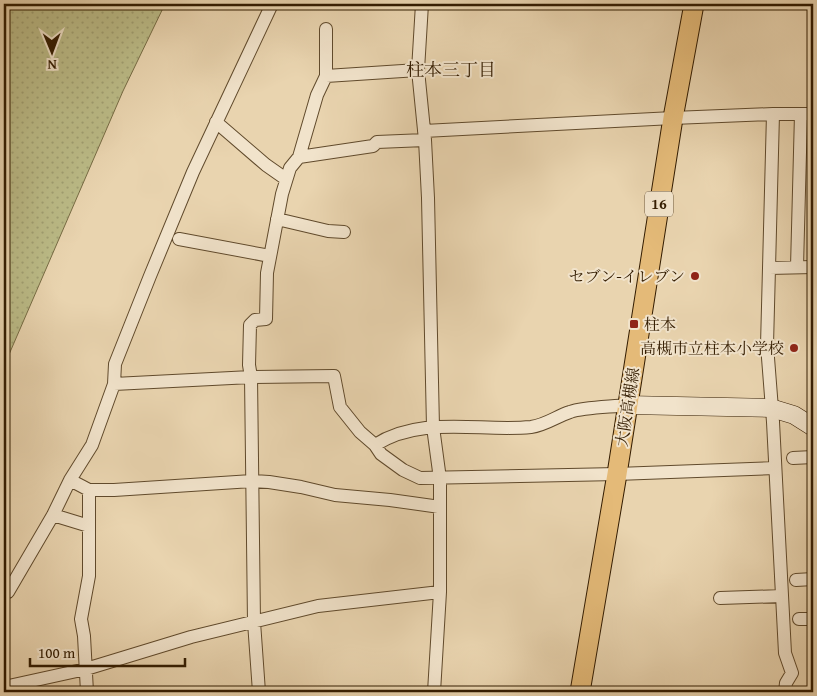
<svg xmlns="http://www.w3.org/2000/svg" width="817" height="696" viewBox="0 0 817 696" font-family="'Gentium Book Plus','Noto Serif JP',serif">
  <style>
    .grass { fill: url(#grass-dots); stroke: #776c44 }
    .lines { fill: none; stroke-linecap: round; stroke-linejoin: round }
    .street-casing { stroke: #604a2c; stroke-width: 14 }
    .secondary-casing { stroke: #331c01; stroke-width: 19 }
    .primary-casing { stroke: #331c01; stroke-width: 21 }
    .street { stroke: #f1e3cb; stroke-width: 12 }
    .secondary { stroke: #f1e3cb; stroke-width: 18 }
    .primary { stroke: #e4ba78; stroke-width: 19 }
    .poi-dot { fill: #8f2418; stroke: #f1e3cb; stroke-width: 2 }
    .labels { text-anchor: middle; stroke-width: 4; stroke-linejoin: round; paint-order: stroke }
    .shield { fill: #f1e3cb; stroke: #6c583e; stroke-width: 1 }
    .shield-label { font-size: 15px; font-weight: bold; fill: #331c01 }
    .poi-label { font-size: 16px; fill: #331c01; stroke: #f1e3cb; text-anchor: end }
    .street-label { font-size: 16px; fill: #331c01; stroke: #f1e3cb }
    .neighbourhood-label { font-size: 18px; fill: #331c01; stroke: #f1e3cb }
  </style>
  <defs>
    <pattern id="grass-dots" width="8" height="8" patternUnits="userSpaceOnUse" patternTransform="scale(1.25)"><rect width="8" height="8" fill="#bbbb87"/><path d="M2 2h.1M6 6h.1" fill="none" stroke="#a1a073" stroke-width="1.8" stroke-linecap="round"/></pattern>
  </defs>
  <rect width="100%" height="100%" fill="#e9d4af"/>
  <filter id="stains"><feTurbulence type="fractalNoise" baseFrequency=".004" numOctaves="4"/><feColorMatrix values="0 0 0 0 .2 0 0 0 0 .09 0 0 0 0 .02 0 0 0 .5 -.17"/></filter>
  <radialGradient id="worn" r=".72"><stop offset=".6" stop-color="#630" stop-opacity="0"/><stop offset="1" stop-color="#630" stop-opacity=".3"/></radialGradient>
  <path class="grass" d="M 4,4 L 165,4 L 123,91 L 4,366 Z"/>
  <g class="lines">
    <defs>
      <path id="street" d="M 326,76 L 418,70
        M 773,114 L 767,345 L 773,422 L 785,653 L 792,673 L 786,683 L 785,692
        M 216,122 L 266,165 L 286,179
        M 424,131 L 673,118 L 773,114 L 813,114
        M 299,157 L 317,95 L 326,76 L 326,29
        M 277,219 L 328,231 L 344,232
        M 179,239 L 270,256
        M 797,267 L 801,114
        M 769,268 L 813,267
        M 114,384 L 251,377 L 334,376 L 340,407 L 360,432 L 375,445 L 381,454 L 403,470 L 420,478 L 617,474 L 775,468
        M 375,445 C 421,415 480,432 531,427 C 546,425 557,416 570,412 C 584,407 612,407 627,405
        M 793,458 L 813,457
        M 70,480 L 89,490 L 114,490 L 252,481 L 269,482 L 301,487 L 335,495 L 390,500 L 440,507
        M 53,515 L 89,526
        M 796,580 L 813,579
        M 8,592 L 53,515 L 70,480 L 92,445 L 114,384 L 115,364 L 150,276 L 193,172 L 272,4
        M 720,598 L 782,596
        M 799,619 L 813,619
        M 4,687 L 86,669 L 191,637 L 318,606 L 440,592 L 440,479 L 433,427 L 428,198 L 425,140 L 418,70 L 422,4
        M 87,692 L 84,636 L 81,619 L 89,576 L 89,490
        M 259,692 L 254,622 L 251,377 L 249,365 L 250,325 L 255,320 L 266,319 L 267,273 L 282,194 L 290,168 L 299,157 L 373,146 L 377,142 L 425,140
        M 434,692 L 440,592"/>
      <path id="secondary" d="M 627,405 L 771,408 L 794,415 L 813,427"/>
      <path id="primary" d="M 580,692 L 617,474 L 673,118 L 694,4"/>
    </defs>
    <use href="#street" class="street-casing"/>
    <use href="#secondary" class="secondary-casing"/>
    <use href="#primary" class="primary-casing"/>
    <use href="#street" class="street"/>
    <use href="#secondary" class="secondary"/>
    <use href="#primary" class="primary"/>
  </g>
  <g class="poi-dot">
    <circle cx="695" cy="276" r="5"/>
    <rect x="629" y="319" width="10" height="10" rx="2.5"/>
    <circle cx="794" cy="348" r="5"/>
  </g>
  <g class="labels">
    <rect class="shield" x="645" y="191.5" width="28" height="25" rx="4"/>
    <g class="shield-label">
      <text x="659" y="209">16</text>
    </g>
    <g class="poi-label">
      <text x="685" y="282">セブン-イレブン</text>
      <text x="644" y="330" text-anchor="start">柱本</text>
      <text x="784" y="354">高槻市立柱本小学校</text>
    </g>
    <g class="street-label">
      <text transform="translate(627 407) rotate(-81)" y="6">大阪高槻線</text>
    </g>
    <g class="neighbourhood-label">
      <text x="451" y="76">柱本三丁目</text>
    </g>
  </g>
  <rect width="817" height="696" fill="none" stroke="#e9d4af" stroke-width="20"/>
  <rect x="5" y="5" width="807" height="686" fill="none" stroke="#331c01" stroke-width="2.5"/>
  <rect x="10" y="10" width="797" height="676" fill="none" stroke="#331c01"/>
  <g transform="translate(52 52) rotate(179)" stroke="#f1e3cb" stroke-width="4" paint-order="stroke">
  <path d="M0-4L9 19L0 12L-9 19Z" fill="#331c01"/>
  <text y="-8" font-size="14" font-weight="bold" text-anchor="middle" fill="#331c01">N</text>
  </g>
  <path d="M30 658v8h155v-8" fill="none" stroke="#331c01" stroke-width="2.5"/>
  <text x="38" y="658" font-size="15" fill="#331c01" stroke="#f1e3cb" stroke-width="4" paint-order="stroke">100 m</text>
  <rect width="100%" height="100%" filter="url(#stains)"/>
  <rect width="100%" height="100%" fill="url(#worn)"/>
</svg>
